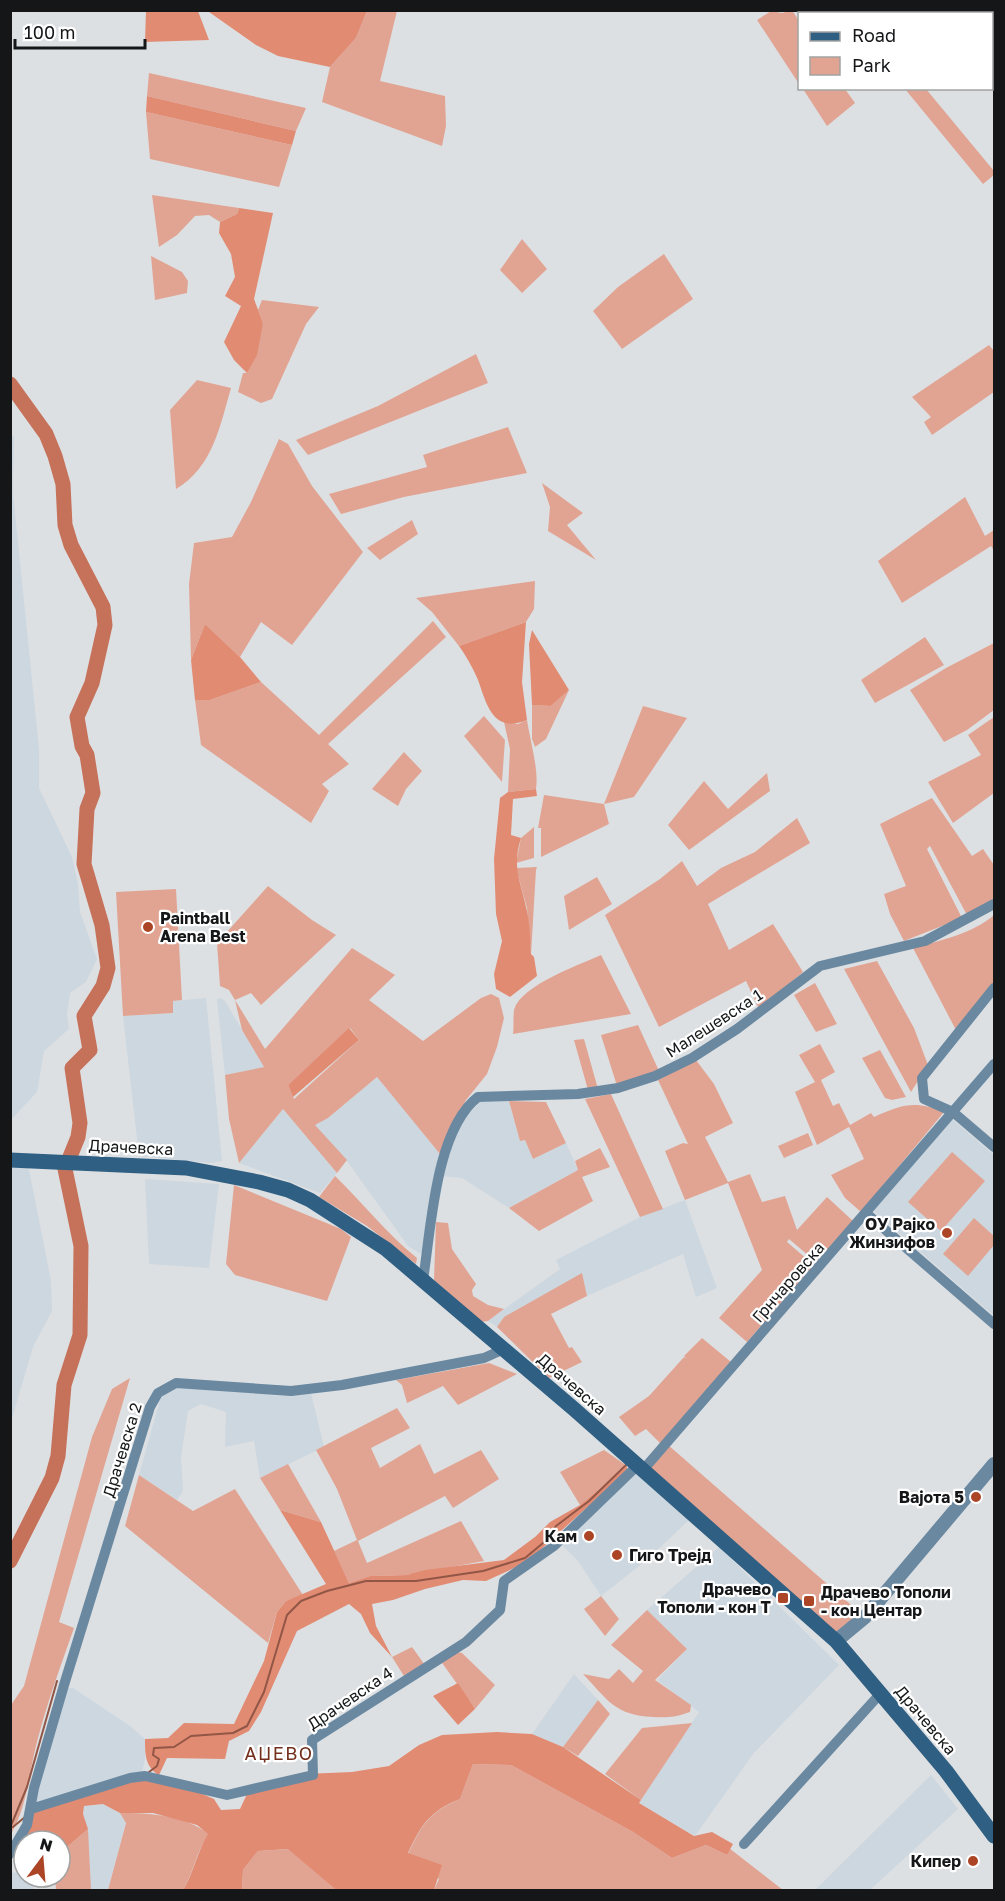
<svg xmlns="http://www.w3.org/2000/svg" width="1005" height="1901" viewBox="0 0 1005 1901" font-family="'Golos Text',sans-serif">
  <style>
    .built { fill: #cdd7df }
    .green { fill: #e1a493; fill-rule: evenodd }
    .forest { fill: #e28b73 }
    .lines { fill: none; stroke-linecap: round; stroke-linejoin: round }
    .stream { stroke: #915646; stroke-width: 2 }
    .river { stroke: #c6715a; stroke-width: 15 }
    .minor { stroke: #6a89a1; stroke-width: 10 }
    .tertiary { stroke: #6a89a1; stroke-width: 14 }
    .secondary { stroke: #2f5f82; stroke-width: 15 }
    .poi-dot { fill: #ac4426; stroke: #fff; stroke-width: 2 }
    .labels { text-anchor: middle; stroke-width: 4.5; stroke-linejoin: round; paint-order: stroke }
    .poi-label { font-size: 16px; font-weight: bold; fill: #151617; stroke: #fff; text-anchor: end }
    .street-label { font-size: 16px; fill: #151617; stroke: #fff }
    .neighbourhood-label { font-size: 18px; letter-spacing: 1.5px; fill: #722f1c; stroke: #fff }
  </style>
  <rect width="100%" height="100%" fill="#dde0e3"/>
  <path class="built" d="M 11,435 L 14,437 L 13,493 L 39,749 L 39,788 L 72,857 L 78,884 L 80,912 L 97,959 L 86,982 L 70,993 L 67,1014 L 69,1029 L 44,1051 L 37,1092 L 11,1120 L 10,761 L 14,760 L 11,760 Z
    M 206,998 L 222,1161 L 212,1163 L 139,1156 L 123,1016 L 173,1013 L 173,1001 Z
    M 220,998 L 225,1001 L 264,1067 L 225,1075 L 217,999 Z
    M 377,1077 L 440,1154 L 424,1249 L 421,1254 L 408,1246 L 347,1161 L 314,1125 L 328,1118 Z
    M 481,1101 L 509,1101 L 520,1141 L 525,1140 L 533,1159 L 566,1143 L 578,1170 L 509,1208 L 462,1178 L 440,1176 L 449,1142 L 464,1119 Z
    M 283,1109 L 337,1173 L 320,1193 L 239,1163 Z
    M 951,1118 L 994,1155 L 994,1316 L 871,1209 Z
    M 27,1159 L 51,1281 L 52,1311 L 33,1347 L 11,1422 L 10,1160 Z
    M 145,1179 L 219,1184 L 209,1268 L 149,1264 Z
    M 685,1200 L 717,1288 L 696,1297 L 683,1254 L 587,1296 L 582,1274 L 504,1317 L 497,1327 L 488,1321 L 560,1269 L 556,1260 L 640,1217 Z
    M 200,1387 L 279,1396 L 311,1393 L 324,1447 L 260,1478 L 254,1441 L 225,1447 L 226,1412 L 201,1404 L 188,1411 L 181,1457 L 183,1491 L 177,1500 L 139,1475 L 161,1396 L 169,1388 Z
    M 631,1466 L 689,1520 L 648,1559 L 601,1596 L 578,1561 L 555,1538 Z
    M 719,1547 L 839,1665 L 753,1754 L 695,1836 L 639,1803 L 699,1712 L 657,1680 L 687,1649 L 647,1610 Z
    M 574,1674 L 598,1700 L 563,1747 L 532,1734 Z
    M 65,1688 L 73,1688 L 130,1726 L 145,1739 L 145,1759 L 142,1772 L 35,1803 Z
    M 931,1775 L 958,1809 L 870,1890 L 815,1890 Z
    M 103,1804 L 120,1813 L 126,1822 L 108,1890 L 90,1890 L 83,1814 L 84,1806 Z
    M 24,1872 L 24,1877 L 32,1877 L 34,1890 L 11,1890 L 10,1873 Z"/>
  <path class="green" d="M 792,10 L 799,21 L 799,84 L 757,20 L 771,11 L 782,13 Z
    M 367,11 L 397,11 L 380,81 L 445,96 L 446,126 L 442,146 L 322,102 L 330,67 L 356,38 Z
    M 149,73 L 306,108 L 296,131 L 147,96 Z
    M 803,89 L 845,89 L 855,103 L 827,126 Z
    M 905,89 L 926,89 L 994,171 L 994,175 L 983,184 Z
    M 146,112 L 292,145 L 279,187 L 150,159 Z
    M 152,195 L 239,208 L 237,214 L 220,222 L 209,215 L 195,216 L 177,235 L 159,247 Z
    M 522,239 L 547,269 L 522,293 L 500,270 Z
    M 664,254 L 693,299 L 622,349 L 593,311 L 618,287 Z
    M 151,256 L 182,272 L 188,281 L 187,293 L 155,300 Z
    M 262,300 L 319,307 L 306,324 L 272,399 L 261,403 L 238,392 L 243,373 L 247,373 L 263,323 L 258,310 Z
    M 989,345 L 994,351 L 994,392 L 932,435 L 924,422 L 931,417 L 912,397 Z
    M 476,354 L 488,383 L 308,455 L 296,440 L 378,406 Z
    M 197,380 L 231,388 C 220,426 213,467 176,489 L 170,410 Z
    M 508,427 L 527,473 L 404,497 L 341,514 L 329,494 L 427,467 L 423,455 Z
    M 279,439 L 288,444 L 312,486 L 363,552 L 292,645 L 261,622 L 240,657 L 205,624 L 191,660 L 189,584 L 194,543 L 232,537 L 251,502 Z
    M 542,483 L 583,513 L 567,525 L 596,560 L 548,531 L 550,507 Z
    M 965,497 L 985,536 L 994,530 L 994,551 L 991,546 L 902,603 L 878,561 Z
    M 412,520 L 418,534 L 380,560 L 367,548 Z
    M 535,581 L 534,609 L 526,622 L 459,646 L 432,612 L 416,598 Z
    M 433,621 L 446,637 L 328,744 L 349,764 L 322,784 L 329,791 L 311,823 L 201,745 L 195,700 L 210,700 L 261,682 L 319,735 Z
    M 925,637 L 944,665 L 875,703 L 861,680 Z
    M 994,643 L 994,710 L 967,730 L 944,742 L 910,690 L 946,668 Z
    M 569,690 L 546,739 L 535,747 L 532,739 L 532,705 L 551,706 Z
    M 643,706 L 687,718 L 634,797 L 604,804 L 609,824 L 541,857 L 541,828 L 538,828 L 544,795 L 604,804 Z
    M 484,716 L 505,740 L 502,782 L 464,736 Z
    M 994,717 L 994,793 L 953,823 L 928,782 L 981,755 L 968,735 Z
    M 527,720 C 530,740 539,770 536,789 L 508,792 L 510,749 L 504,722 L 518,724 Z
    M 404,752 L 422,771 L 406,789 L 398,806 L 372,789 Z
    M 767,773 L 770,791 L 689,850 L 668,825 L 704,781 L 728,809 Z
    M 932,798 L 972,856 L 983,849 L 994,865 L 994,898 L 982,910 L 968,917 L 930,846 L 927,849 L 962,918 L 904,941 L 890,914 L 884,894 L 906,886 L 880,824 Z
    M 797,818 L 810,843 L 708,904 L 729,950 L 773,924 L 803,972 L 759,1009 L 746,981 L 659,1027 L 605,915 L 660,879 L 682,861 L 697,886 L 721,868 L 755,852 Z
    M 534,827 L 534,858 L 516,863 L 521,838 Z
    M 537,867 L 536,870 L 531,954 L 527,908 L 516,868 Z
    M 597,877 L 612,904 L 569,930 L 564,896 Z
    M 268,886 L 312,920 L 336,935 L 261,1005 L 251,993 L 235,1000 L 265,1049 L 352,948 L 395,975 L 369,1000 L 423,1041 L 481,998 L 491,994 L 499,998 L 504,1018 L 497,1047 L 487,1074 L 466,1100 L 440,1154 L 377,1077 L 328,1118 L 315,1125 L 347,1160 L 337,1173 L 283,1109 L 239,1163 L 229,1119 L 225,1075 L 264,1067 L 242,1030 L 235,1000 L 229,990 L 220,986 L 217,943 ZM 350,1028 L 359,1040 L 294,1099 L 288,1085 Z
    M 176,889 L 182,1000 L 173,1001 L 173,1013 L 123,1016 L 116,892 Z
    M 994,915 L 994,987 L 957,1032 L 913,948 C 941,940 972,934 994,915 Z
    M 601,955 L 631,1014 L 513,1034 C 514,1027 513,1017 514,1010 C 521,985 579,965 601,955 Z
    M 877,961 L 914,1028 L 928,1065 L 911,1092 L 844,969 Z
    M 815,983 L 837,1024 L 816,1032 L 794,995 Z
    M 638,1025 L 659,1071 L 617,1086 L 601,1035 Z
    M 584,1039 L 598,1089 L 588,1090 L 574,1040 Z
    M 820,1044 L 835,1072 L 821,1080 L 833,1106 L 839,1103 L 850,1125 L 871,1113 L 874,1117 C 902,1105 914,1100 944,1112 L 861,1212 L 845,1198 L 831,1175 L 864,1159 L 849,1127 L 817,1145 L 795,1092 L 815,1082 L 799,1055 Z
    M 880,1050 L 906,1097 L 892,1100 L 885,1098 L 862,1058 Z
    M 696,1060 L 714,1084 L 733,1123 L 705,1137 L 728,1182 L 750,1174 L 762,1202 L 785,1196 L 797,1230 L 827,1197 L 853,1221 L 816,1262 L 789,1239 L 787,1242 L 814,1265 L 747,1342 L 719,1318 L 762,1270 L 728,1183 L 685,1200 L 665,1151 L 683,1143 L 688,1144 L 658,1080 Z
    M 611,1094 L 663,1209 L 640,1217 L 585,1099 Z
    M 509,1101 L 546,1102 L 566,1143 L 533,1159 L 525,1140 L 520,1141 Z
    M 808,1133 L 813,1145 L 784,1158 L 778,1146 Z
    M 600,1148 L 610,1167 L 582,1177 L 593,1201 L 539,1231 L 509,1208 L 578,1170 L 575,1161 Z
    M 952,1152 L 985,1181 L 941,1231 L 908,1202 Z
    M 335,1176 C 363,1203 386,1233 417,1258 L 416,1264 L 367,1226 L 319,1197 Z
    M 234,1185 L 341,1229 L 351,1237 L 327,1301 L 235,1275 L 226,1264 Z
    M 974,1218 L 994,1236 L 994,1245 L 968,1276 L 943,1254 Z
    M 436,1222 L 448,1223 L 452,1249 L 476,1284 L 472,1290 L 473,1296 L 488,1305 L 504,1309 L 488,1321 L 481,1322 L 434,1280 Z
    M 582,1273 L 587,1296 L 551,1314 L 569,1348 L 572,1347 L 582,1362 L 549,1378 L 497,1327 L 504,1317 Z
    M 702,1338 L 731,1362 L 661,1444 L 646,1429 L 635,1436 L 619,1417 L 649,1396 L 684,1357 L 687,1359 L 684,1356 Z
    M 489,1363 L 517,1374 L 458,1405 L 443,1386 L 407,1403 L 402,1385 L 396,1380 Z
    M 130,1378 L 59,1622 L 74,1628 C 61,1665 47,1703 37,1742 C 29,1772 27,1807 11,1834 L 11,1705 L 24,1686 L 92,1437 L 112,1389 Z
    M 397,1408 L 410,1428 L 371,1448 L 380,1468 L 420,1444 L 434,1474 L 481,1450 L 499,1479 L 453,1508 L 445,1496 L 358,1541 L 367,1563 L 461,1521 L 484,1561 L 407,1575 L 370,1576 L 349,1583 L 334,1551 L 357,1540 L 337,1489 L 316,1450 Z
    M 667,1444 L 865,1617 L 836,1641 L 643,1470 Z
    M 604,1450 L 627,1466 L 580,1505 L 560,1472 Z
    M 288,1464 L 321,1522 L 280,1510 L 260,1478 Z
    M 139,1475 L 193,1511 L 235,1489 L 303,1595 L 286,1601 L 277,1612 L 268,1643 L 125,1526 Z
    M 601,1596 L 619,1619 L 605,1636 L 584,1609 Z
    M 647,1610 L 687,1649 L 655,1680 L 691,1705 L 690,1712 C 676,1717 667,1718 653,1717 C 614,1715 608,1700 583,1674 L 609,1679 L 619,1669 L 633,1683 L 643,1671 L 611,1645 Z
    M 412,1647 L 425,1665 L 404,1676 L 392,1657 Z
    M 457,1652 L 462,1653 L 495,1685 L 475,1709 L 440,1660 Z
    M 598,1700 L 610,1714 L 578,1756 L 563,1747 Z
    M 692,1723 L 641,1800 L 605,1774 L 642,1728 Z
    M 473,1764 L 511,1765 L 633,1832 L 672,1858 L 706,1845 L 727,1855 L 729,1848 L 783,1890 L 434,1890 L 439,1879 L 408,1854 C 421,1826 429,1812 460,1799 Z
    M 120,1813 C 151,1813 184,1815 209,1834 C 196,1851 194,1872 183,1890 L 108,1890 L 126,1823 Z
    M 88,1829 L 91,1890 L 56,1890 L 55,1877 L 60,1877 L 60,1853 Z
    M 289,1849 L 336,1890 L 242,1890 L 243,1870 L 258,1851 Z"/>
  <path class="forest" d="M 146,10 L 198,11 L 209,40 L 145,42 Z
    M 318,11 L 367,11 L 356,38 L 330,67 L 278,56 L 256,45 L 209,12 Z
    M 147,96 L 296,131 L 292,145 L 146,112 Z
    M 239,208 L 273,213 L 254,299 L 263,323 L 257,355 L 247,373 L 234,360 L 224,342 L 241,306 L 225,296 L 235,277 L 231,254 L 219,233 L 220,222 L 237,214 Z
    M 526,622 L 522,682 L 527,720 C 493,734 487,705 478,680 C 473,668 466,656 459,646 Z
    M 205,624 L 240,657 L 261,682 L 210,700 L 195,700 L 191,660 Z
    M 532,630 L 569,690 L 551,706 L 532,705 L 529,644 Z
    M 536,789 L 537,796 L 513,799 L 511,835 L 521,838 C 512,867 520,879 526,907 C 530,922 530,938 531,954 L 534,957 L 537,976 L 510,997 L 496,989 L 494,974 L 502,941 L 496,914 L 494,859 L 500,798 L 508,792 Z
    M 349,1028 L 359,1040 L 293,1097 L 288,1085 Z
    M 627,1466 L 627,1471 L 527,1562 L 486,1581 L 463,1580 L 425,1589 L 393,1600 L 372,1604 L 376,1626 L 392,1657 L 370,1633 L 361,1614 L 349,1604 L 297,1631 L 261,1712 L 249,1731 L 229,1741 L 225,1759 L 167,1758 L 159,1775 L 214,1799 L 221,1810 L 240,1809 L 247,1794 L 304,1774 L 352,1772 L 389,1766 L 419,1745 L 442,1735 L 497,1732 L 532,1734 L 563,1747 L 641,1800 L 639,1803 L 694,1836 L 712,1832 L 733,1844 L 727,1855 L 706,1845 L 672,1858 L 633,1832 L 511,1765 L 473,1764 L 460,1799 C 430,1811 421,1825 408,1853 L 442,1865 L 434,1890 L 336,1890 L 288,1849 L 258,1851 L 243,1870 L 242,1890 L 183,1890 C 194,1872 197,1852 208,1834 L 197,1825 L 153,1813 L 120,1813 L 103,1804 L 84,1806 L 83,1814 L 88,1829 L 60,1853 L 60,1841 L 24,1841 L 23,1872 C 20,1847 28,1826 35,1803 L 157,1774 C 145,1765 145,1754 145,1739 L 168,1738 L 184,1723 L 234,1724 L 264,1661 L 277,1612 L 286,1601 L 326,1584 L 280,1510 L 321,1522 L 349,1583 L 370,1576 L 407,1575 L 425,1570 L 504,1560 L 535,1537 L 550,1522 L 580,1505 Z
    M 458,1683 L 475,1709 L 458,1725 L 433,1696 Z"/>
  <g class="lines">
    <path class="stream" d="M 149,1772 L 157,1766 L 159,1759 L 153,1755 L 154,1748 L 174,1747 L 191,1736 L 233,1733 L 247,1726 L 264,1692 L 287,1615 L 301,1601 L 327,1591 L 366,1581 L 416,1581 L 483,1571 L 525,1558 L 543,1543 L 556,1526 L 589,1501 L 626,1465
      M 13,1827 L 25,1817
      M 10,1828 L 27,1787 L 57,1681"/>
    <path class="river" d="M 10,384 L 46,434 L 55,456 L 63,484 L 65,525 L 71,545 L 103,607 L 105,625 L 92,683 L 77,717 L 82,746 L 87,755 L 93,793 L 87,809 L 84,864 L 102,925 L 108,968 L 103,986 L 84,1016 L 90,1050 L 72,1068 L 80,1123 L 78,1137 L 65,1169 L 81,1246 L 80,1335 L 64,1385 L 58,1456 L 52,1478 L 10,1561"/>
    <path class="minor" d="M 994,988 L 922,1078 L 924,1099 L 953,1112 L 994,1147
      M 866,1213 L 994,1324
      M 423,1280 C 431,1230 435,1130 478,1097 L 578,1094 L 618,1088 L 655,1076 L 692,1058 L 737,1029 L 820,966 L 925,941 L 994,904
      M 643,1470 L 994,1064
      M 31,1809 L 130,1778 L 145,1776 L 227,1795 L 313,1775 L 312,1740 L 466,1642 L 500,1610 L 504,1581 L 554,1546 L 638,1465
      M 744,1844 L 880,1694
      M 10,1854 L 27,1825 L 34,1788 L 64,1685 L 150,1407 L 158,1393 L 176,1383 L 291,1391 L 342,1385 L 484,1358 L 504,1349"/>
    <path class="tertiary" d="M 836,1641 L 865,1617 L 994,1464"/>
    <path class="secondary" d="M 10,1160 L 186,1168 L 259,1182 L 288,1190 L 310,1200 L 386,1249 L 574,1409 L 836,1641 L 946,1771 L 994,1836"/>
  </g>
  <g class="poi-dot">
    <circle cx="148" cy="927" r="6"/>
    <circle cx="947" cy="1233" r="6"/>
    <circle cx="976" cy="1497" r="6"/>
    <circle cx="589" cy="1536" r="6"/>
    <circle cx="617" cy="1555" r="6"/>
    <rect x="777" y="1592" width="12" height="12" rx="3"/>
    <rect x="803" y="1595" width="12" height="12" rx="3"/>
    <circle cx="973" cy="1861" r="6"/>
  </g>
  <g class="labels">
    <g class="poi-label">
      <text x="160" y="924" text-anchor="start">Paintball<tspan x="160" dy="18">Arena Best</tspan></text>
      <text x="935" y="1230">ОУ Рајко<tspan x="935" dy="18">Жинзифов</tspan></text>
      <text x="964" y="1503">Вајота 5</text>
      <text x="577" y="1542">Кам</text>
      <text x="629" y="1561" text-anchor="start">Гиго Трејд</text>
      <text x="771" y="1595">Драчево<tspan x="771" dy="18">Тополи - кон Т</tspan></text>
      <text x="821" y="1598" text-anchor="start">Драчево Тополи<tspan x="821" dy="18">- кон Центар</tspan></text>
      <text x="961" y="1867">Кипер</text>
    </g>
    <g class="street-label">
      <text transform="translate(714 1023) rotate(-33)" y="6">Малешевска 1</text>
      <text transform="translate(131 1147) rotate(3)" y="6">Драчевска</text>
      <text transform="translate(788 1282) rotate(-49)" y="6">Грнчаровска</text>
      <text transform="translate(572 1384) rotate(41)" y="6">Драчевска</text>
      <text transform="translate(122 1450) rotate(-73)" y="6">Драчевска 2</text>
      <text transform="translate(350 1698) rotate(-34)" y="6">Драчевска 4</text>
      <text transform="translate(926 1720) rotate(50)" y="6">Драчевска</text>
    </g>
    <g class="neighbourhood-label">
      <text x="279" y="1760">АЏЕВО</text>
    </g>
  </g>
  <rect width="1005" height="1901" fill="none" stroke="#151617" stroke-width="24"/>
  <rect x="798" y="12" width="195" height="78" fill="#ffffff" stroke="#a1a2a2" stroke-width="1.5"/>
  <rect x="810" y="32" width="30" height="9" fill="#2f5f82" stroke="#a1a2a2" stroke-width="1.5"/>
  <text x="852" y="42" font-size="18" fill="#151617">Road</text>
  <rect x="810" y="57" width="30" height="18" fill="#e1a493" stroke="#a1a2a2" stroke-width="1.5"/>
  <text x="852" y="72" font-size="18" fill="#151617">Park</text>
  <g transform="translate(42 1859) rotate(16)"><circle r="28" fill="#ffffff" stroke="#a1a2a2" stroke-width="1.5"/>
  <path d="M0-4.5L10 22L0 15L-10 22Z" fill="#ac4426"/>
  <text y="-9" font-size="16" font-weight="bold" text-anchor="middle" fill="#151617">N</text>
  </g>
  <path d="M15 39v9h130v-9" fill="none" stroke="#151617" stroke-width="3"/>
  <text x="24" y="39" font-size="18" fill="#151617" stroke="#ffffff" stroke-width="4.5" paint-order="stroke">100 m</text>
</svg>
